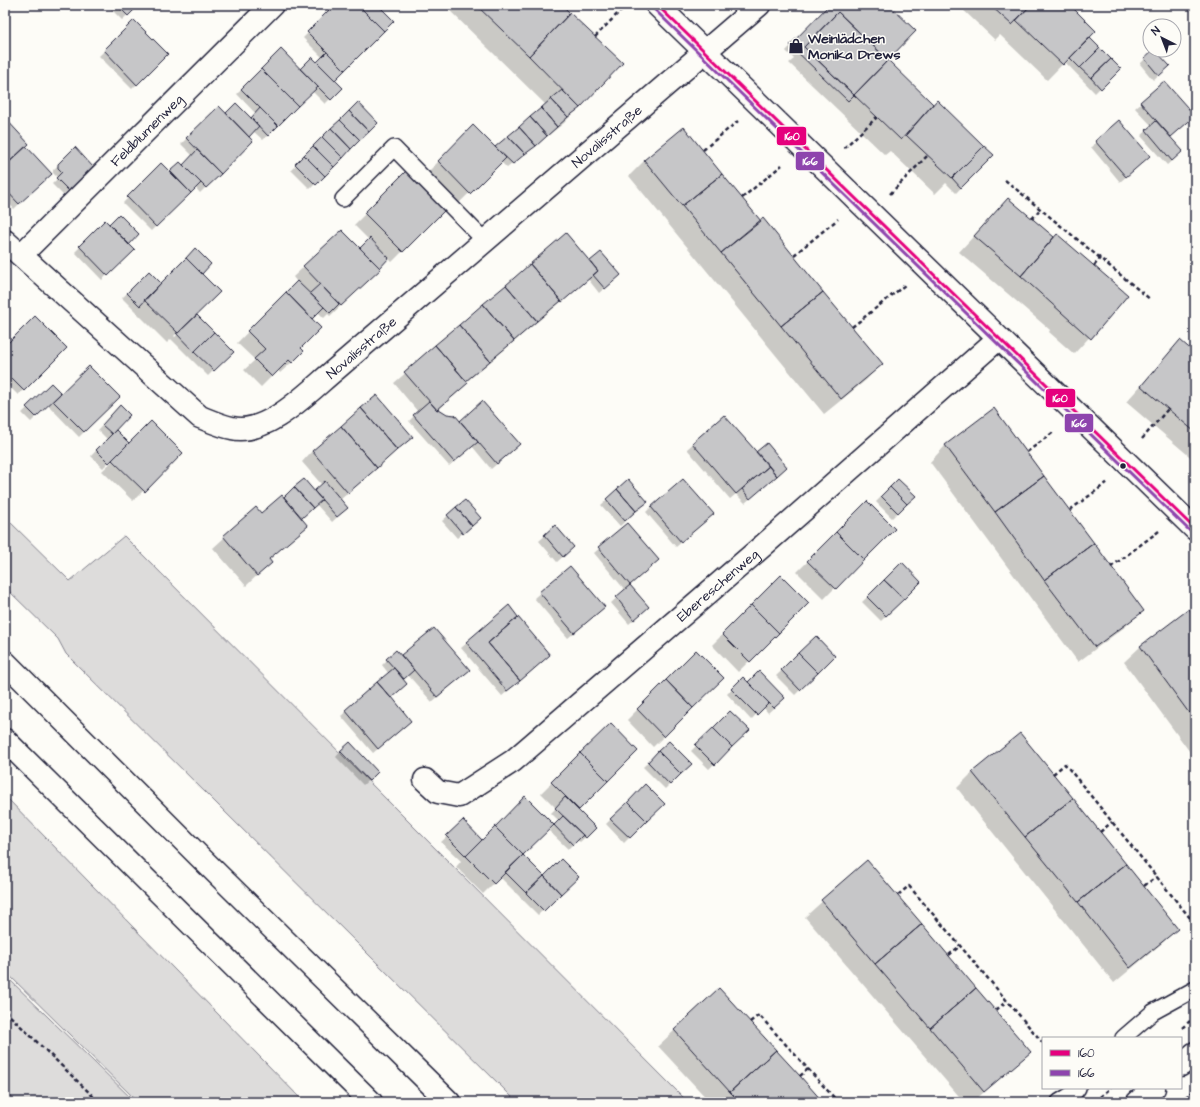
<svg xmlns="http://www.w3.org/2000/svg" width="1200" height="1107" viewBox="0 0 1200 1107" font-family="'Architects Daughter',sans-serif">
  <style>
    .green { fill: #dddcdb; stroke: #807f8b }
    .shadow { fill: #0003 }
    .building { fill: #c6c6c8; stroke: #22223b }
    .lines { fill: none; stroke-linecap: round; stroke-linejoin: round }
    .lane-casing { stroke: #22223b; stroke-width: 18 }
    .street-casing { stroke: #22223b; stroke-width: 25 }
    .highway-casing { stroke: #22223b; stroke-width: 25 }
    .path { stroke: #22223b; stroke-width: 2.5; stroke-dasharray: 4 3; stroke-linecap: butt }
    .lane { stroke: #fdfcf7; stroke-width: 15 }
    .street { stroke: #fdfcf7; stroke-width: 22 }
    .highway { stroke: #fdfcf7; stroke-width: 22 }
    .bus-1-casing { stroke: #fdfcf7; stroke-width: 6 }
    .bus-2-casing { stroke: #fdfcf7; stroke-width: 6 }
    .bus-1 { stroke: #e5007d; stroke-width: 3 }
    .bus-2 { stroke: #8e44ad; stroke-width: 3 }
    .bus-dot { fill: #22223b; stroke: #fdfcf7; stroke-width: 1.5 }
    .labels { text-anchor: middle; stroke-width: 3; stroke-linejoin: round; paint-order: stroke }
    .poi-label { font-size: 14px; font-weight: bold; fill: #22223b; stroke: #fdfcf7; text-anchor: start }
    .street-label { font-size: 14px; fill: #22223b; stroke: #fdfcf7 }
    .line-badge { stroke: #fdfcf7; stroke-width: 1.5 }
    .badge-label { font-size: 11px; text-anchor: middle; font-weight: bold; fill: #fff }
  </style>
  <rect width="100%" height="100%" fill="#fdfcf7"/>
  <filter id="ink" filterUnits="userSpaceOnUse"><feTurbulence type="fractalNoise" baseFrequency=".025" numOctaves="2"/><feDisplacementMap in="SourceGraphic" scale="8" xChannelSelector="R" yChannelSelector="G"/><feConvolveMatrix kernelMatrix="1 2 1 2 8 2 1 2 1" color-interpolation-filters="sRGB"/></filter>
  <g filter="url(#ink)">
    <path class="green" d="M 5,517 L 70,581 L 124,536 L 688,1102 L 517,1102 L 66,654 L 58,639 L 5,587 Z
      M 5,796 L 304,1102 L 138,1102 L 5,971 Z
      M 5,975 L 135,1102 L 5,1102 Z"/>
    <path class="shadow" d="M 107,5 L 138,5 L 122,20 Z
      M 336,5 L 382,5 L 334,80 L 341,88 L 325,104 L 312,91 L 263,140 L 253,131 L 247,137 L 252,141 L 200,193 L 195,187 L 151,231 L 123,203 L 161,164 L 170,173 L 180,163 L 183,166 L 193,156 L 181,144 L 219,107 L 226,114 L 236,104 L 251,120 L 256,114 L 237,94 L 281,51 L 300,70 L 317,63 L 323,58 L 303,38 Z
      M 444,5 L 561,5 L 579,107 L 564,123 L 507,168 L 501,162 L 459,203 L 428,172 L 473,127 L 495,149 L 546,105 Z
      M 830,5 L 887,5 L 886,60 L 933,105 L 992,155 L 956,193 L 946,183 L 935,194 L 890,151 L 885,155 L 789,63 L 794,59 L 786,51 Z
      M 958,5 L 1068,5 L 1095,31 L 1047,80 L 1000,35 L 995,40 Z
      M 134,22 L 167,54 L 132,89 L 99,56 Z
      M 1090,40 L 1119,69 L 1095,93 L 1066,63 Z
      M 1154,50 L 1163,71 L 1153,80 L 1140,64 Z
      M 1164,82 L 1189,121 L 1170,138 L 1177,156 L 1167,165 L 1141,136 L 1152,126 L 1135,108 Z
      M 358,104 L 377,123 L 310,189 L 291,170 Z
      M 5,120 L 25,147 L 50,174 L 14,209 L 5,199 Z
      M 1119,122 L 1144,161 L 1120,182 L 1091,147 Z
      M 75,149 L 92,167 L 63,195 L 52,184 L 58,178 L 53,173 L 53,170 Z
      M 645,160 L 760,222 L 881,364 L 866,380 L 824,414 L 629,176 Z
      M 406,173 L 444,210 L 392,262 L 388,258 L 369,279 L 330,316 L 328,314 L 324,318 L 318,312 L 311,319 L 300,348 L 292,362 L 280,373 L 278,370 L 261,387 L 244,370 L 255,360 L 237,343 L 297,282 L 293,277 L 342,231 L 360,249 L 369,240 L 354,225 Z
      M 1008,199 L 1054,239 L 1127,296 L 1074,354 L 1049,332 L 1050,330 L 959,252 Z
      M 105,222 L 133,250 L 102,280 L 75,252 Z
      M 566,235 L 590,263 L 601,253 L 614,280 L 599,293 L 588,279 L 466,382 L 467,383 L 456,394 L 438,410 L 514,449 L 491,469 L 472,446 L 449,466 L 409,421 L 418,412 L 394,383 Z
      M 149,272 L 153,290 L 218,292 L 174,336 L 175,337 L 197,316 L 232,352 L 208,376 L 171,339 L 167,343 L 122,298 Z
      M 1180,342 L 1195,354 L 1195,461 L 1126,402 Z
      M 5,347 L 66,348 L 18,395 L 5,382 Z
      M 51,385 L 61,395 L 119,397 L 79,437 L 48,405 L 31,422 L 22,413 Z
      M 120,407 L 115,430 L 129,444 L 181,453 L 133,501 L 102,471 L 120,454 L 118,452 L 103,468 L 91,456 L 107,439 L 98,430 Z
      M 994,410 L 1142,610 L 1126,626 L 1078,662 L 930,462 L 945,446 Z
      M 724,416 L 756,453 L 781,472 L 745,503 L 736,494 L 730,499 L 687,449 Z
      M 412,436 L 340,500 L 347,508 L 332,522 L 316,504 L 300,518 L 307,526 L 268,560 L 270,563 L 246,586 L 213,548 L 256,509 L 261,514 L 304,480 L 314,492 L 322,485 L 302,462 L 312,451 Z
      M 898,480 L 914,496 L 892,518 L 876,502 Z
      M 628,481 L 641,507 L 620,526 L 601,505 Z
      M 465,501 L 474,523 L 457,538 L 442,521 Z
      M 867,503 L 893,529 L 824,599 L 797,572 Z
      M 651,507 L 708,519 L 676,547 L 646,512 Z
      M 627,524 L 653,565 L 629,585 L 648,607 L 629,624 L 611,603 L 625,590 L 594,553 Z
      M 555,527 L 568,552 L 557,562 L 539,541 Z
      M 902,564 L 920,582 L 881,621 L 862,602 Z
      M 570,567 L 599,612 L 568,638 L 534,598 Z
      M 781,576 L 808,603 L 738,672 L 712,645 Z
      M 509,607 L 544,660 L 502,696 L 461,648 Z
      M 1189,611 L 1195,619 L 1195,759 L 1124,662 L 1140,647 Z
      M 433,629 L 463,675 L 432,702 L 408,675 L 402,680 L 406,684 L 391,697 L 405,726 L 373,753 L 341,716 L 389,674 L 382,665 L 387,660 L 401,657 Z
      M 816,638 L 834,656 L 795,695 L 776,676 Z
      M 696,651 L 723,678 L 653,747 L 627,720 Z
      M 743,678 L 748,683 L 784,698 L 768,713 L 763,707 L 751,720 L 727,694 Z
      M 730,712 L 748,730 L 709,769 L 691,751 Z
      M 611,724 L 637,751 L 577,810 L 595,828 L 580,842 L 577,840 L 568,849 L 549,831 L 559,821 L 551,813 L 556,808 L 541,793 Z
      M 669,742 L 690,764 L 665,789 L 643,767 Z
      M 341,751 L 372,777 L 363,785 L 336,757 Z
      M 973,772 L 1177,929 L 1161,944 L 1114,983 L 957,788 Z
      M 645,786 L 663,804 L 624,843 L 606,824 Z
      M 463,822 L 482,841 L 521,855 L 544,878 L 577,877 L 538,915 L 500,877 L 483,894 L 456,867 L 461,861 L 441,842 Z
      M 867,861 L 1029,1052 L 973,1102 L 964,1102 L 805,917 Z
      M 719,989 L 822,1102 L 710,1102 L 658,1046 Z"/>
    <path class="building" d="M 117,5 L 139,5 L 128,16 Z
      M 334,5 L 358,5 L 384,31 L 345,70 L 307,32 Z
      M 358,5 L 378,5 L 394,21 L 384,31 Z
      M 476,5 L 562,5 L 570,13 L 529,56 Z
      M 829,5 L 889,5 L 916,31 L 888,60 L 838,12 L 804,47 L 854,95 L 848,101 L 790,45 Z
      M 990,5 L 1031,5 L 1012,25 Z
      M 1031,5 L 1070,5 L 1096,31 L 1063,65 L 1016,20 Z
      M 838,12 L 888,60 L 854,95 L 804,47 Z
      M 570,13 L 623,63 L 580,108 L 529,56 Z
      M 134,20 L 168,54 L 137,85 L 104,50 Z
      M 1090,38 L 1100,48 L 1080,68 L 1070,58 Z
      M 1100,48 L 1111,59 L 1091,78 L 1080,68 Z
      M 281,49 L 318,87 L 298,106 L 261,69 Z
      M 1153,50 L 1155,50 L 1170,66 L 1159,76 L 1144,58 Z
      M 327,52 L 345,70 L 335,80 L 317,62 Z
      M 312,57 L 343,88 L 331,100 L 300,69 Z
      M 1111,59 L 1121,69 L 1101,89 L 1091,78 Z
      M 888,60 L 933,104 L 901,140 L 854,95 Z
      M 261,69 L 298,106 L 278,126 L 241,89 Z
      M 1164,81 L 1195,116 L 1171,137 L 1140,102 Z
      M 562,90 L 580,108 L 568,117 L 551,99 Z
      M 551,99 L 568,117 L 557,127 L 541,108 Z
      M 937,100 L 984,146 L 952,178 L 906,135 Z
      M 358,102 L 378,123 L 369,132 L 349,111 Z
      M 236,103 L 259,126 L 249,137 L 226,113 Z
      M 219,106 L 253,141 L 221,174 L 186,138 Z
      M 260,108 L 278,126 L 268,136 L 251,118 Z
      M 541,108 L 557,127 L 547,136 L 530,117 Z
      M 349,111 L 369,132 L 360,140 L 340,120 Z
      M 530,117 L 547,136 L 536,146 L 519,127 Z
      M 5,118 L 29,144 L 5,166 Z
      M 340,120 L 360,140 L 351,149 L 331,128 Z
      M 1119,120 L 1150,156 L 1126,177 L 1095,141 Z
      M 1156,121 L 1183,151 L 1172,161 L 1146,130 Z
      M 473,125 L 506,158 L 470,194 L 438,161 Z
      M 519,127 L 536,146 L 525,154 L 508,136 Z
      M 684,127 L 722,174 L 682,206 L 644,160 Z
      M 331,128 L 351,149 L 343,158 L 322,137 Z
      M 508,136 L 525,154 L 513,164 L 495,147 Z
      M 322,137 L 343,158 L 334,167 L 313,146 Z
      M 26,146 L 52,174 L 19,204 L 5,189 L 5,166 Z
      M 313,146 L 334,167 L 325,176 L 304,155 Z
      M 984,146 L 994,155 L 961,188 L 952,178 Z
      M 75,147 L 93,167 L 69,191 L 56,178 L 62,172 L 58,168 L 58,164 Z
      M 197,150 L 221,174 L 206,188 L 183,165 Z
      M 304,155 L 325,176 L 316,185 L 295,164 Z
      M 180,162 L 201,183 L 191,193 L 170,171 Z
      M 161,163 L 191,193 L 156,227 L 127,197 Z
      M 406,171 L 445,210 L 403,252 L 364,213 Z
      M 722,174 L 761,221 L 721,253 L 682,206 Z
      M 1008,198 L 1054,237 L 1021,276 L 974,236 Z
      M 119,214 L 139,234 L 129,245 L 109,224 Z
      M 763,218 L 823,292 L 781,326 L 721,253 Z
      M 105,220 L 135,250 L 108,276 L 79,246 Z
      M 342,230 L 381,269 L 341,306 L 303,266 Z
      M 566,233 L 598,271 L 562,302 L 530,264 Z
      M 1057,234 L 1128,295 L 1091,339 L 1021,276 Z
      M 370,238 L 389,258 L 380,268 L 360,248 Z
      M 195,248 L 211,264 L 202,274 L 186,258 Z
      M 601,252 L 621,275 L 605,289 L 593,275 L 598,271 L 590,261 Z
      M 186,258 L 220,292 L 178,333 L 144,300 Z
      M 530,264 L 561,301 L 537,321 L 506,285 Z
      M 149,271 L 161,283 L 140,306 L 127,293 Z
      M 297,281 L 324,307 L 312,319 L 286,292 Z
      M 320,284 L 339,304 L 330,313 L 310,293 Z
      M 506,285 L 537,321 L 514,341 L 483,304 Z
      M 286,292 L 321,328 L 301,348 L 304,351 L 292,363 L 289,360 L 272,377 L 254,359 L 265,349 L 247,331 Z
      M 823,292 L 883,364 L 841,399 L 781,326 Z
      M 483,304 L 514,341 L 490,361 L 459,325 Z
      M 197,315 L 214,332 L 194,352 L 176,333 L 178,333 Z
      M 35,316 L 67,348 L 24,391 L 5,372 L 5,346 Z
      M 459,325 L 490,361 L 466,381 L 435,345 Z
      M 214,332 L 234,352 L 214,371 L 194,352 Z
      M 1180,340 L 1195,353 L 1195,432 L 1141,386 Z
      M 435,345 L 468,383 L 437,410 L 404,372 Z
      M 89,366 L 120,397 L 84,432 L 53,401 Z
      M 51,383 L 61,393 L 36,417 L 26,407 Z
      M 377,395 L 413,437 L 397,450 L 361,408 Z
      M 429,401 L 437,410 L 439,409 L 447,414 L 455,415 L 478,442 L 454,462 L 413,415 Z
      M 482,401 L 520,444 L 497,464 L 460,421 Z
      M 120,405 L 130,415 L 112,434 L 102,425 Z
      M 361,408 L 397,450 L 377,468 L 341,426 Z
      M 994,408 L 1044,476 L 995,512 L 945,445 Z
      M 724,415 L 769,466 L 736,494 L 692,443 Z
      M 151,421 L 183,453 L 145,492 L 112,460 Z
      M 341,426 L 377,468 L 348,493 L 312,451 Z
      M 116,430 L 129,443 L 109,463 L 96,450 Z
      M 767,443 L 787,467 L 777,476 L 756,452 Z
      M 769,466 L 777,476 L 750,499 L 742,489 Z
      M 1044,476 L 1094,543 L 1044,580 L 995,512 Z
      M 304,479 L 322,500 L 313,508 L 294,487 Z
      M 628,479 L 648,502 L 636,511 L 617,489 Z
      M 683,479 L 714,514 L 681,542 L 651,507 Z
      M 898,479 L 916,496 L 907,504 L 890,487 Z
      M 325,481 L 348,508 L 337,517 L 314,491 Z
      M 294,487 L 313,508 L 302,518 L 284,497 Z
      M 890,487 L 907,504 L 898,513 L 881,496 Z
      M 617,489 L 636,511 L 625,521 L 606,499 Z
      M 282,495 L 308,526 L 269,559 L 272,563 L 257,576 L 223,536 L 256,507 L 261,513 Z
      M 465,500 L 481,518 L 472,526 L 456,507 Z
      M 867,501 L 895,529 L 864,560 L 836,532 Z
      M 456,507 L 472,526 L 463,534 L 447,515 Z
      M 627,523 L 659,560 L 630,585 L 598,547 Z
      M 555,525 L 574,547 L 563,557 L 544,535 Z
      M 836,532 L 864,560 L 836,589 L 807,561 Z
      M 1094,543 L 1144,611 L 1095,647 L 1044,580 Z
      M 902,562 L 921,582 L 904,599 L 884,580 Z
      M 570,566 L 605,607 L 574,633 L 539,592 Z
      M 781,575 L 809,603 L 779,633 L 751,605 Z
      M 884,580 L 904,599 L 886,616 L 867,597 Z
      M 630,585 L 649,607 L 634,620 L 616,597 Z
      M 509,605 L 518,617 L 488,643 L 520,681 L 507,691 L 466,642 Z
      M 751,605 L 779,633 L 750,662 L 722,634 Z
      M 1189,609 L 1195,617 L 1195,709 L 1189,713 L 1140,646 Z
      M 518,617 L 550,655 L 520,681 L 488,643 Z
      M 434,628 L 470,670 L 437,697 L 401,655 Z
      M 816,636 L 835,656 L 818,673 L 798,653 Z
      M 396,650 L 414,670 L 404,679 L 386,659 Z
      M 696,650 L 724,678 L 693,708 L 666,680 Z
      M 798,653 L 818,673 L 800,690 L 781,670 Z
      M 394,668 L 407,684 L 391,698 L 377,682 Z
      M 759,671 L 785,698 L 774,708 L 748,682 Z
      M 743,677 L 769,703 L 757,715 L 731,689 Z
      M 666,680 L 693,708 L 664,737 L 637,709 Z
      M 377,682 L 391,698 L 392,697 L 411,721 L 378,749 L 345,710 Z
      M 730,711 L 750,730 L 732,747 L 713,728 Z
      M 611,723 L 638,751 L 608,781 L 580,753 Z
      M 713,728 L 732,747 L 715,765 L 695,745 Z
      M 1020,733 L 1073,798 L 1025,837 L 972,772 Z
      M 669,741 L 692,764 L 681,774 L 658,751 Z
      M 350,742 L 378,772 L 369,781 L 340,751 Z
      M 658,751 L 681,774 L 670,785 L 648,762 Z
      M 580,753 L 608,781 L 579,810 L 551,782 Z
      M 645,784 L 665,804 L 647,821 L 628,802 Z
      M 525,796 L 554,825 L 523,855 L 495,827 Z
      M 565,797 L 596,828 L 586,838 L 555,808 Z
      M 1073,798 L 1126,864 L 1078,902 L 1025,837 Z
      M 628,802 L 647,821 L 630,838 L 610,819 Z
      M 563,816 L 583,835 L 573,845 L 554,825 Z
      M 463,820 L 482,840 L 466,856 L 446,836 Z
      M 495,827 L 523,855 L 494,884 L 466,856 Z
      M 523,855 L 544,876 L 526,893 L 505,872 Z
      M 561,859 L 579,877 L 561,894 L 544,876 Z
      M 867,860 L 922,924 L 875,964 L 821,900 Z
      M 1126,864 L 1178,929 L 1130,968 L 1078,902 Z
      M 544,876 L 561,894 L 544,911 L 526,893 Z
      M 922,924 L 976,988 L 930,1028 L 875,964 Z
      M 719,988 L 776,1050 L 730,1092 L 674,1030 Z
      M 976,988 L 1031,1052 L 984,1092 L 930,1028 Z
      M 776,1050 L 800,1076 L 823,1102 L 740,1102 L 730,1092 Z"/>
    <g class="lines">
      <defs>
        <path id="lane" d="M 343,199 L 394,148 L 485,241
          M 1123,1038 L 1153,1012 L 1195,989
          M 1059,1102 L 1075,1092 L 1078,1088"/>
        <g id="street">
          <path d="M 657,5 L 1195,529"/>
          <path id="s1" d="M 5,241 L 200,417 C 210,421 221,426 232,428 C 268,436 310,390 336,369 L 759,5"/>
          <path id="s2" d="M 21,255 L 272,5"/>
          <path id="s3" d="M 425,780 L 438,792 L 459,796 L 513,761 L 765,544 L 998,339"/>
          <path d="M 1181,1065 L 1195,1053"/>
          <path d="M 1138,1102 L 1154,1088"/>
        </g>
        <path id="highway" d="M 5,662 L 199,856 L 449,1102
          M 5,740 L 371,1102"/>
      </defs>
      <use href="#lane" class="lane-casing"/>
      <use href="#street" class="street-casing"/>
      <use href="#highway" class="highway-casing"/>
      <path class="path" d="M 1073,8 L 1076,5
        M 595,37 L 626,5
        M 844,148 L 877,117
        M 703,150 L 738,121
        M 1005,180 L 1151,300
        M 890,194 L 927,156
        M 742,198 L 782,165
        M 1032,219 L 1040,209
        M 794,255 L 838,219
        M 1094,266 L 1100,258
        M 852,327 L 905,285
        M 1142,439 L 1168,409
        M 1027,452 L 1055,431
        M 1070,510 L 1108,482
        M 1111,567 L 1159,531
        M 1053,774 L 1065,764 L 1195,924
        M 1100,832 L 1112,822
        M 1144,886 L 1156,877
        M 898,895 L 909,886 L 1043,1043
        M 949,955 L 960,946
        M 996,1010 L 1007,1001
        M 5,1011 L 99,1102
        M 750,1022 L 759,1015 L 838,1102
        M 1182,1028 L 1190,1021
        M 800,1076 L 808,1069
        M 1100,1097 L 1111,1088
        M 1180,1102 L 1193,1091"/>
      <use href="#lane" class="lane"/>
      <use href="#street" class="street"/>
      <use href="#highway" class="highway"/>
      <defs>
        <path id="bus-1" d="M 657,5 L 1195,529"/>
        <path id="bus-2" d="M 654,9 L 1192,533"/>
      </defs>
      <use href="#bus-1" class="bus-1-casing"/>
      <use href="#bus-2" class="bus-2-casing"/>
      <use href="#bus-1" class="bus-1"/>
      <use href="#bus-2" class="bus-2"/>
    </g>
  </g>
  <defs>
    <symbol id="shop-bare" viewBox="-9 -9 18 18"><path d="M-5-2.5h2.3a2.7 3.5 0 0 1 5.4 0H5L5.5 6h-11ZM-1.5-2.5h3a1.5 2.3 0 0 0-3 0Z" fill="#22223b" stroke="#fdfcf7" stroke-width="2.5" paint-order="stroke"/></symbol>
  </defs>
  <g fill-rule="evenodd">
    <use href="#shop-bare" x="785" y="35" width="22" height="22"/>
  </g>
  <circle class="bus-dot" cx="1123" cy="466" r="3.5"/>
  <g class="labels">
    <g class="poi-label">
      <text x="808" y="43">Weinlädchen<tspan x="808" dy="16">Monika Drews</tspan></text>
    </g>
    <g class="street-label">
      <text dy="5" stroke="none"><textPath href="#s2" startOffset="177">Feldblumenweg</textPath></text>
      <text dy="5" stroke="none"><textPath href="#s1" startOffset="777">Novalisstraße</textPath></text>
      <text dy="5" stroke="none"><textPath href="#s1" startOffset="453">Novalisstraße</textPath></text>
      <text dy="5" stroke="none"><textPath href="#s3" startOffset="373">Ebereschenweg</textPath></text>
    </g>
  </g>
  <g class="line-badge">
    <rect x="776" y="126" width="31" height="20" rx="4" fill="#e5007d"/>
    <rect x="795" y="151" width="30" height="20" rx="4" fill="#8e44ad"/>
    <rect x="1045" y="388" width="31" height="20" rx="4" fill="#e5007d"/>
    <rect x="1064" y="413" width="30" height="20" rx="4" fill="#8e44ad"/>
  </g>
  <g class="badge-label">
    <text x="792" y="140">160</text>
    <text x="810" y="165">166</text>
    <text x="1060" y="402">160</text>
    <text x="1079" y="427">166</text>
  </g>
  <rect width="1200" height="1107" fill="none" stroke="#fdfcf7" stroke-width="20"/>
  <rect x="10" y="10" width="1180" height="1087" fill="none" stroke="#22223b" stroke-width="1.5" filter="url(#ink)"/>
  <rect x="1042" y="1037" width="140" height="52" fill="#fdfcf7" stroke="#a5a5ac"/>
  <rect x="1050" y="1050" width="20" height="6" fill="#e5007d" stroke="#a5a5ac"/>
  <text x="1078" y="1057" font-size="12" fill="#22223b">160</text>
  <rect x="1050" y="1070" width="20" height="6" fill="#8e44ad" stroke="#a5a5ac"/>
  <text x="1078" y="1077" font-size="12" fill="#22223b">166</text>
  <g transform="translate(1162 38) rotate(318)"><circle r="19" fill="#fdfcf7" stroke="#a5a5ac"/>
  <path d="M0-3L7 15L0 10L-7 15Z" fill="#22223b"/>
  <text y="-6" font-size="11" font-weight="bold" text-anchor="middle" fill="#22223b">N</text>
  </g>
</svg>
